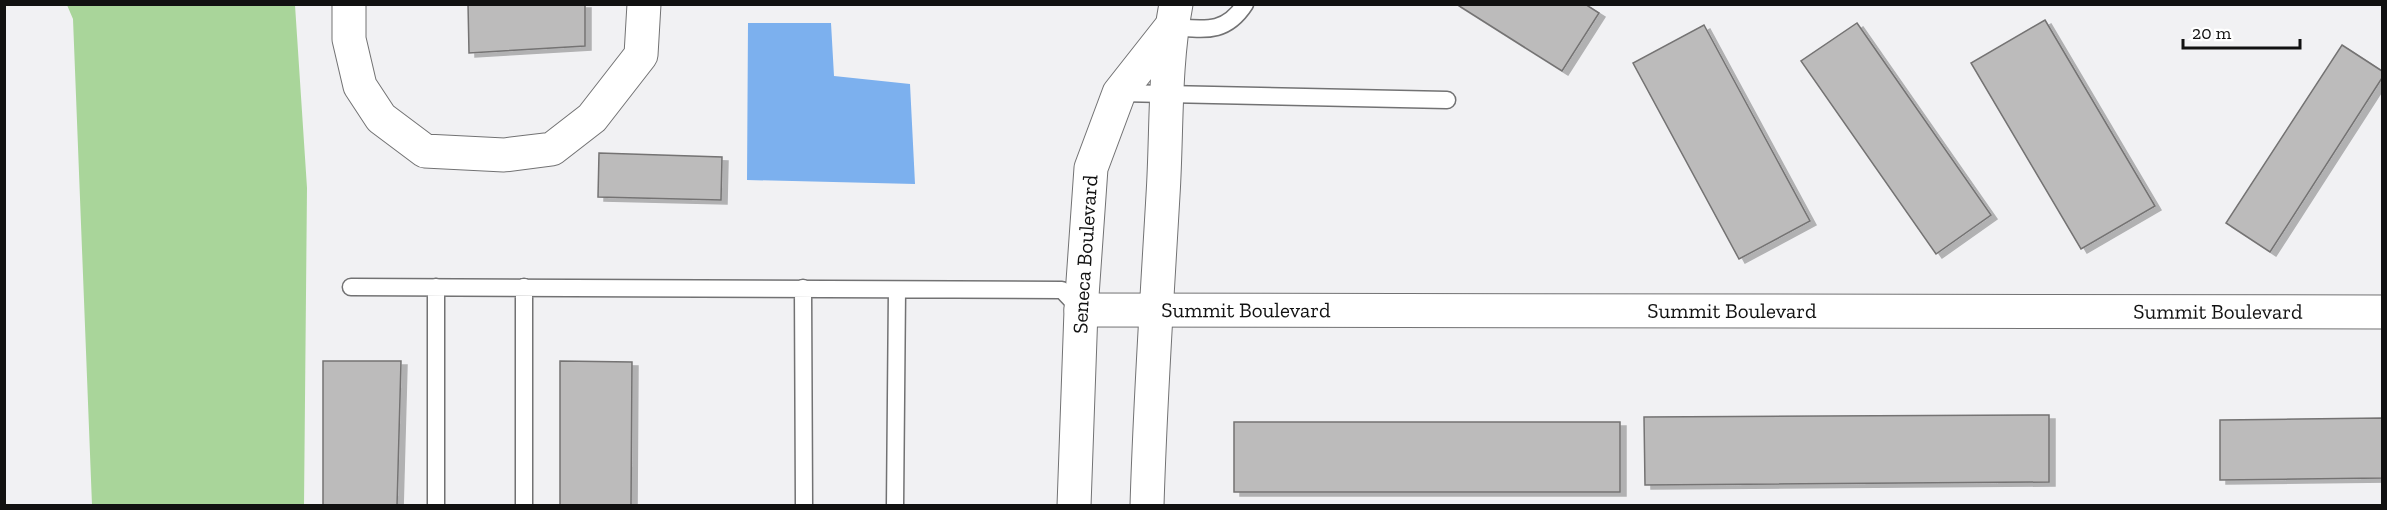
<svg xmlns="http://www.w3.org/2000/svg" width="2387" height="510" viewBox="0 0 2387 510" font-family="'Zilla Slab',serif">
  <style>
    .green { fill: #a9d59a }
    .water { fill: #7cb0ee }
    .building { fill: #bcbbbb; stroke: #747373; stroke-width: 1.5; filter: url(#shadow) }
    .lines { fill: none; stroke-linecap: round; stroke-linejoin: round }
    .service-casing { stroke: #727273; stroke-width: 19 }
    .minor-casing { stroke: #727273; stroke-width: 35 }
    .service { stroke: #fff; stroke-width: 16 }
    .minor { stroke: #fff; stroke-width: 33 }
    .labels { text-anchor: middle; stroke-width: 4.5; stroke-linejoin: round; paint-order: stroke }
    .street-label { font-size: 21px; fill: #111; stroke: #fff }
  </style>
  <defs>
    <filter id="shadow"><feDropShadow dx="6" dy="4" stdDeviation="0" flood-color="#0004"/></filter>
  </defs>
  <rect width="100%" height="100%" fill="#f1f1f3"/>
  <path class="green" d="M 67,5 L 295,5 L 307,188 L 304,505 L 92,505 L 73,19 Z"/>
  <path class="water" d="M 748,23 L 831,23 L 834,76 L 910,84 L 915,184 L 747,180 Z"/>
  <path class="building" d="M 468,4 L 585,4 L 585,46 L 469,53 Z
    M 1456,4 L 1585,4 L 1599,13 L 1562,71 Z
    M 2045,20 L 2155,206 L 2081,249 L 1971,63 Z
    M 1857,23 L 1991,215 L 1936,254 L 1801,61 Z
    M 1704,25 L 1810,221 L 1739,259 L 1633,63 Z
    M 2342,45 L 2382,71 L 2382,78 L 2270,252 L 2226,223 Z
    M 599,153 L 722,157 L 721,200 L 598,197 Z
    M 323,361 L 401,361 L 397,506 L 323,506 Z
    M 560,361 L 632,362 L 631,506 L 560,506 Z
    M 2049,415 L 2049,482 L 1645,485 L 1644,417 Z
    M 2382,418 L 2382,478 L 2220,480 L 2220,420 Z
    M 1234,422 L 1620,422 L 1620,492 L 1234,492 Z"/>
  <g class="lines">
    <defs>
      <path id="service" d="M 1171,27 C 1203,29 1225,35 1245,4
        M 1119,93 L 1447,100
        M 351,287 L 1062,290 L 1080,309
        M 803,288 L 804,506
        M 436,506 L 436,287
        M 524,506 L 524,287
        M 895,506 L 897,290"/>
      <g id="minor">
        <path d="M 349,4 L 349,39 L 360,86 L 381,118 L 425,151 L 504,155 L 552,149 L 592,118 L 641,55 L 644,4"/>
        <path id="s1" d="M 1081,310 L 2382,312"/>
        <path id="s2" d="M 1074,506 L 1081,310 L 1091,168 L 1119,93 L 1171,27"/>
        <path d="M 1147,506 C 1150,402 1157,299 1163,195 C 1167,132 1164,67 1176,4"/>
      </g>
    </defs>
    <use href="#service" class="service-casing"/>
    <use href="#minor" class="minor-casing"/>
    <use href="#service" class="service"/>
    <use href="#minor" class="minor"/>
  </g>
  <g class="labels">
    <g class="street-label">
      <text dy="7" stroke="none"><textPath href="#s2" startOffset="252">Seneca Boulevard</textPath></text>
      <text dy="7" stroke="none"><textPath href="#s1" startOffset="165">Summit Boulevard</textPath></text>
      <text dy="7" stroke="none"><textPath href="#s1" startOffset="651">Summit Boulevard</textPath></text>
      <text dy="7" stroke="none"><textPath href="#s1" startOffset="1137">Summit Boulevard</textPath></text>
    </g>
  </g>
  <rect width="2387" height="510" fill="none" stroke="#111111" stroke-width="12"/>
  <path d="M2183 39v9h117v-9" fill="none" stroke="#111111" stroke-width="3"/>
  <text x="2192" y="39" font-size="18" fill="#111111" stroke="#ffffff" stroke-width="4.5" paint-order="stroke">20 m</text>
</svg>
